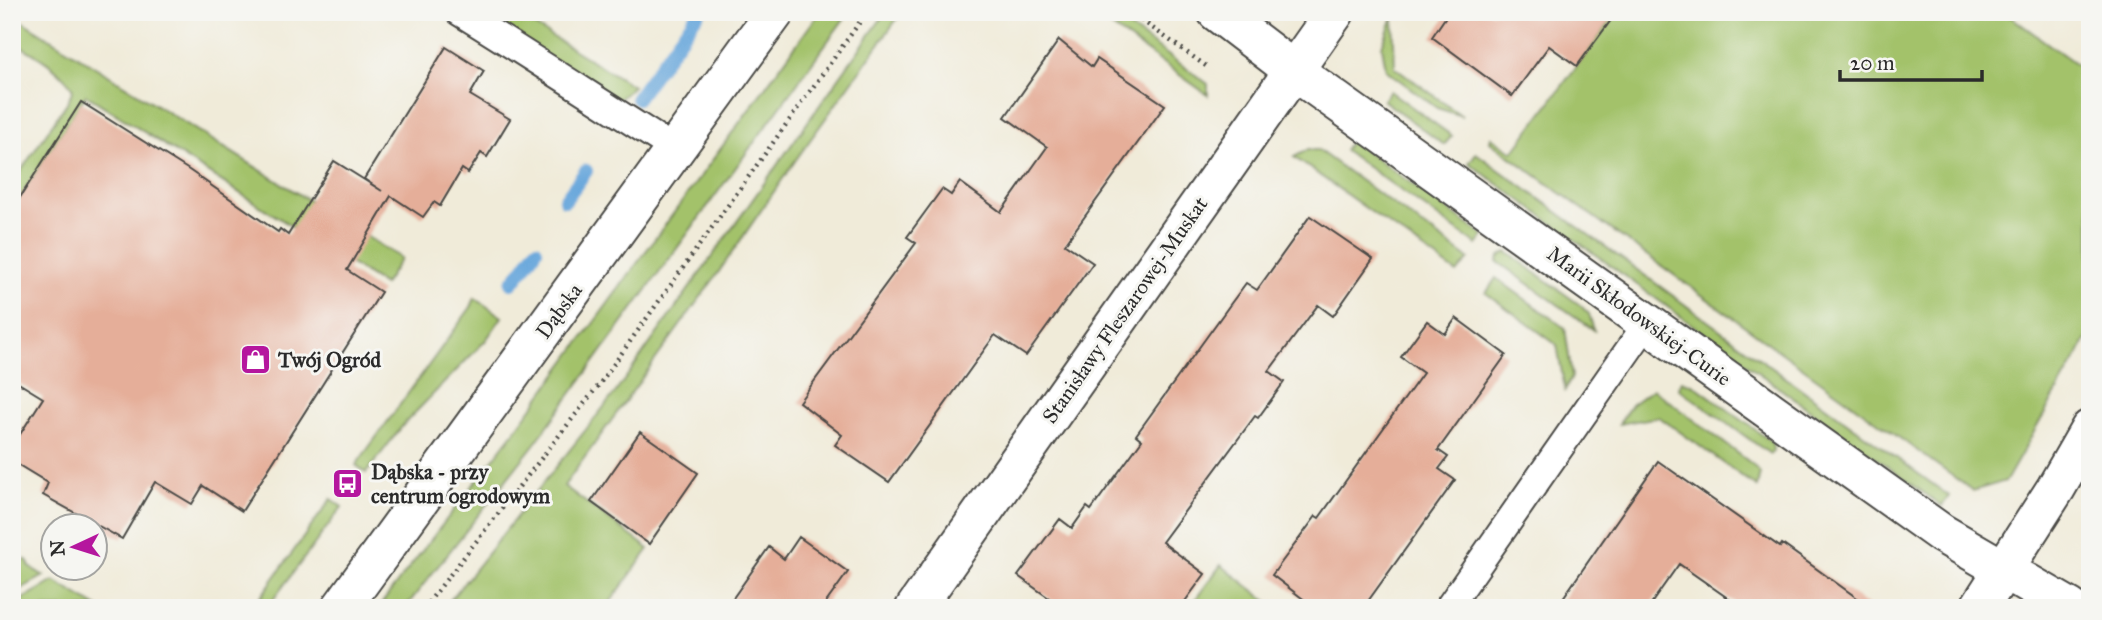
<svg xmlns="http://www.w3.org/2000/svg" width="2102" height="620" viewBox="0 0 2102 620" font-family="'IM FELL Great Primer',serif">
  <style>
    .green { fill: #a3c26b; stroke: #67764b; stroke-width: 2 }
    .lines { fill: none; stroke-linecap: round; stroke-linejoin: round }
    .stream { stroke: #6aa8dc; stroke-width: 14 }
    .building { fill: #e5ae99 }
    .service-casing { stroke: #494845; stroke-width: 30 }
    .minor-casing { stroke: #494845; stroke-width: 42 }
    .tertiary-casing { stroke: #494845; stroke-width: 42 }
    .path { stroke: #494845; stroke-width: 4.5; stroke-dasharray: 2 5; stroke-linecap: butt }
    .service { stroke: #fff; stroke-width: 26 }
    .minor { stroke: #fff; stroke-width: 38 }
    .tertiary { stroke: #fff; stroke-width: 38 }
    .labels { text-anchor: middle; stroke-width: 6; stroke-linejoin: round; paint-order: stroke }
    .street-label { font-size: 21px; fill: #2b2b2b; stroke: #f6f6f2 }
    .poi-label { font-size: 21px; font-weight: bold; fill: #2b2b2b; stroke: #f6f6f2; text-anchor: start }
  </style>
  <rect width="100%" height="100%" fill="#f6f6f2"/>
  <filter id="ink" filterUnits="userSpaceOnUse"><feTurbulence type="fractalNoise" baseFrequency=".0143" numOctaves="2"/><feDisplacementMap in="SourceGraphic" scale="14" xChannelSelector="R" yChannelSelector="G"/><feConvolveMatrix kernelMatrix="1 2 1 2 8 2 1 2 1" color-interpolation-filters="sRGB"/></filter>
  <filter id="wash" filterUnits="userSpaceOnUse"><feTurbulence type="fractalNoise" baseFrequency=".00686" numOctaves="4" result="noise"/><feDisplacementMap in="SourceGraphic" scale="28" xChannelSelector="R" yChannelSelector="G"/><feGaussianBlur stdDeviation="1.57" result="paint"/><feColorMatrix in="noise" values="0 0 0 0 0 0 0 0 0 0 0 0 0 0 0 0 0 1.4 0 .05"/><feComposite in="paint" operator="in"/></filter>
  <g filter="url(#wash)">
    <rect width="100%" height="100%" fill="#f0ebd9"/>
    <path class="green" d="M 485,12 L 512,12 L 633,86 L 615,103 L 484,14 Z
      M 820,12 L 849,12 L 536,442 L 405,608 L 378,608 L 518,427 Z
      M 886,12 L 902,12 L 795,161 L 716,276 L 564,486 L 649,549 L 606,608 L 444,608 L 615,393 Z
      M 1091,12 L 1108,12 L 1208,84 L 1208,95 Z
      M 1617,12 L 2004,12 L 2090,74 L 2090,334 L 2006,481 L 1973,491 L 1490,142 L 1491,137 L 1513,152 Z
      M 12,15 L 401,258 L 384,285 L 86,95 L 12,210 L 12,184 L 68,101 L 73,89 C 60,68 33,53 12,41 Z
      M 1393,17 L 1395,67 L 1462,116 L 1437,108 L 1386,70 L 1382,46 Z
      M 1390,91 L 1452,136 L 1444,145 L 1383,100 Z
      M 1351,140 L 1484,236 L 1477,245 L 1344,150 Z
      M 1307,150 L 1318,150 L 1469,259 L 1457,273 L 1294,157 Z
      M 1476,153 L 1949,496 L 1942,506 L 1469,163 Z
      M 1507,252 L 1580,305 L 1589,314 L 1594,330 L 1498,262 L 1499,257 Z
      M 1496,278 L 1565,328 L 1572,377 L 1565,390 L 1557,345 L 1486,293 Z
      M 475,298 L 502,317 L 486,340 L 404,424 L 366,473 L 356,465 L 471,307 Z
      M 1682,381 L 1694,385 L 1772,442 L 1773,451 L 1770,454 L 1678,388 Z
      M 1653,389 L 1752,464 L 1760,473 L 1757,487 L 1659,417 L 1619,424 L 1631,405 Z
      M 331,499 L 342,507 L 267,608 L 257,602 Z
      M 12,558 L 27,560 L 30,567 L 44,576 L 12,594 Z
      M 1221,565 L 1276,608 L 1189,608 Z
      M 54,581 L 99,608 L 12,608 L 12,605 Z"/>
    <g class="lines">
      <path class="stream" d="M 637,98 L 699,12
        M 565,200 L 586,171
        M 512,283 L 527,264 L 536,250"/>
    </g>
    <g id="blocks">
      <path class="building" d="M 1449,12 L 1617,12 L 1577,66 L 1549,46 L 1512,96 L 1432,37 Z
        M 1059,40 L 1092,67 L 1097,59 L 1165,105 L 1065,244 L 1093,263 L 1026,356 L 995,335 L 889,482 L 835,445 L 842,435 L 799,402 L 916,243 L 907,237 L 942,189 L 951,195 L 960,182 L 1001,212 L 1047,147 L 1005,117 Z
        M 446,47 L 484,71 L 470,95 L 510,119 L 487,157 L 481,153 L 468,173 L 462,169 L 440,206 L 434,202 L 423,217 L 391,196 L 347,270 L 381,292 L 242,511 L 203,486 L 192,504 L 155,482 L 122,539 L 43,495 L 48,483 L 12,461 L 12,447 L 43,398 L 12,379 L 12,210 L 81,102 L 189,170 L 278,232 L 280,229 L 288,235 L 334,161 L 382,191 L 364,179 Z
        M 1310,216 L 1373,259 L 1333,316 L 1318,305 L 1269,371 L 1284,382 L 1258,418 L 1255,416 L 1162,542 L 1205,574 L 1180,608 L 1063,608 L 1018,576 L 1060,519 L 1072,528 L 1087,507 L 1091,510 L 1142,440 L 1136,435 L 1229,306 L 1246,283 L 1257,290 Z
        M 1456,318 L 1506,355 L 1438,450 L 1448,457 L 1439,469 L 1455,480 L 1363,608 L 1315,608 L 1272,575 L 1316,516 L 1319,518 L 1423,373 L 1401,357 L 1427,321 L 1445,334 Z
        M 640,432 L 698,473 L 649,544 L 591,502 Z
        M 1658,461 L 1780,547 L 1782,544 L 1871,608 L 1742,608 L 1679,564 L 1648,608 L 1556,608 Z
        M 799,537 L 848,572 L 822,608 L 726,608 L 769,547 L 784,559 Z"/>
    </g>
  </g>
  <g filter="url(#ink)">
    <use href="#blocks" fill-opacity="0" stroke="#494845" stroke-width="2"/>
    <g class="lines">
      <defs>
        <path id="service" d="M 459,12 C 532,57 603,104 676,150
          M 1448,608 L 1648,322"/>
        <path id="minor" d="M 915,608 L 1335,12
          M 1979,608 L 2056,488 L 2090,429"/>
        <path id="tertiary" d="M 1217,12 L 1293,70 L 1941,533 L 2070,608
          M 341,608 L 775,12"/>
      </defs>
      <use href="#service" class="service-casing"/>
      <use href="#minor" class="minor-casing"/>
      <use href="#tertiary" class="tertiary-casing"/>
      <path class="path" d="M 1130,12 L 1206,66
        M 424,608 L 598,386 L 867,12"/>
      <use href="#service" class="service"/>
      <use href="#minor" class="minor"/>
      <use href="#tertiary" class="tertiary"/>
    </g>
  </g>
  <defs>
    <symbol id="shop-square" viewBox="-11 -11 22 22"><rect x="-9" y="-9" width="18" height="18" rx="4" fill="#b5179e" stroke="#f6f6f2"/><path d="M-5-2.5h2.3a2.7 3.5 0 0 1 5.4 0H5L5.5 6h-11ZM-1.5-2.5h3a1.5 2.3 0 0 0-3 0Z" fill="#fff"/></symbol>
    <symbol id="bus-square" viewBox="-11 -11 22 22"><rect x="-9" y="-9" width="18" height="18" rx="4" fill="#b5179e" stroke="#f6f6f2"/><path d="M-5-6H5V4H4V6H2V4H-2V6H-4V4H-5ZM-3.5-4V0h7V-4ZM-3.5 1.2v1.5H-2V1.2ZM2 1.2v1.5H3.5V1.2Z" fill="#fff"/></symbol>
  </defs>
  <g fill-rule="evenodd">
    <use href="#shop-square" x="238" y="342" width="35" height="35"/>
    <use href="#bus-square" x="330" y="466" width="35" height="35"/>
  </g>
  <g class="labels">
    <g class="street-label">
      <text transform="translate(1125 310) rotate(-55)" y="7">Stanisławy Fleszarowej-Muskat</text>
      <text transform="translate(559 311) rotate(-54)" y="7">Dąbska</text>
      <text transform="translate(1639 316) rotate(36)" y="7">Marii Skłodowskiej-Curie</text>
    </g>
    <g class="poi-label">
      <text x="278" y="367">Twój Ogród</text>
      <text x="371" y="479">Dąbska - przy<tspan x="371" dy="24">centrum ogrodowym</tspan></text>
    </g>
  </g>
  <rect width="2102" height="620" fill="none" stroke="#f6f6f2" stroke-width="42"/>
  <g transform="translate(74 547) rotate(266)"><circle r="33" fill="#f6f6f2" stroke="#a5a5a2" stroke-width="2"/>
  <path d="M0-5L12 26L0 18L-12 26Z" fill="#b5179e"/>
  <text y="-10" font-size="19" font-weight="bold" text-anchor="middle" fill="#2b2b2b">N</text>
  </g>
  <path d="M1840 70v10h142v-10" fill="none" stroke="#2b2b2b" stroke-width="3.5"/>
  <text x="1850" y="70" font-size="21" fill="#2b2b2b" stroke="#f6f6f2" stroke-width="5" paint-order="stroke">20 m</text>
</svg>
